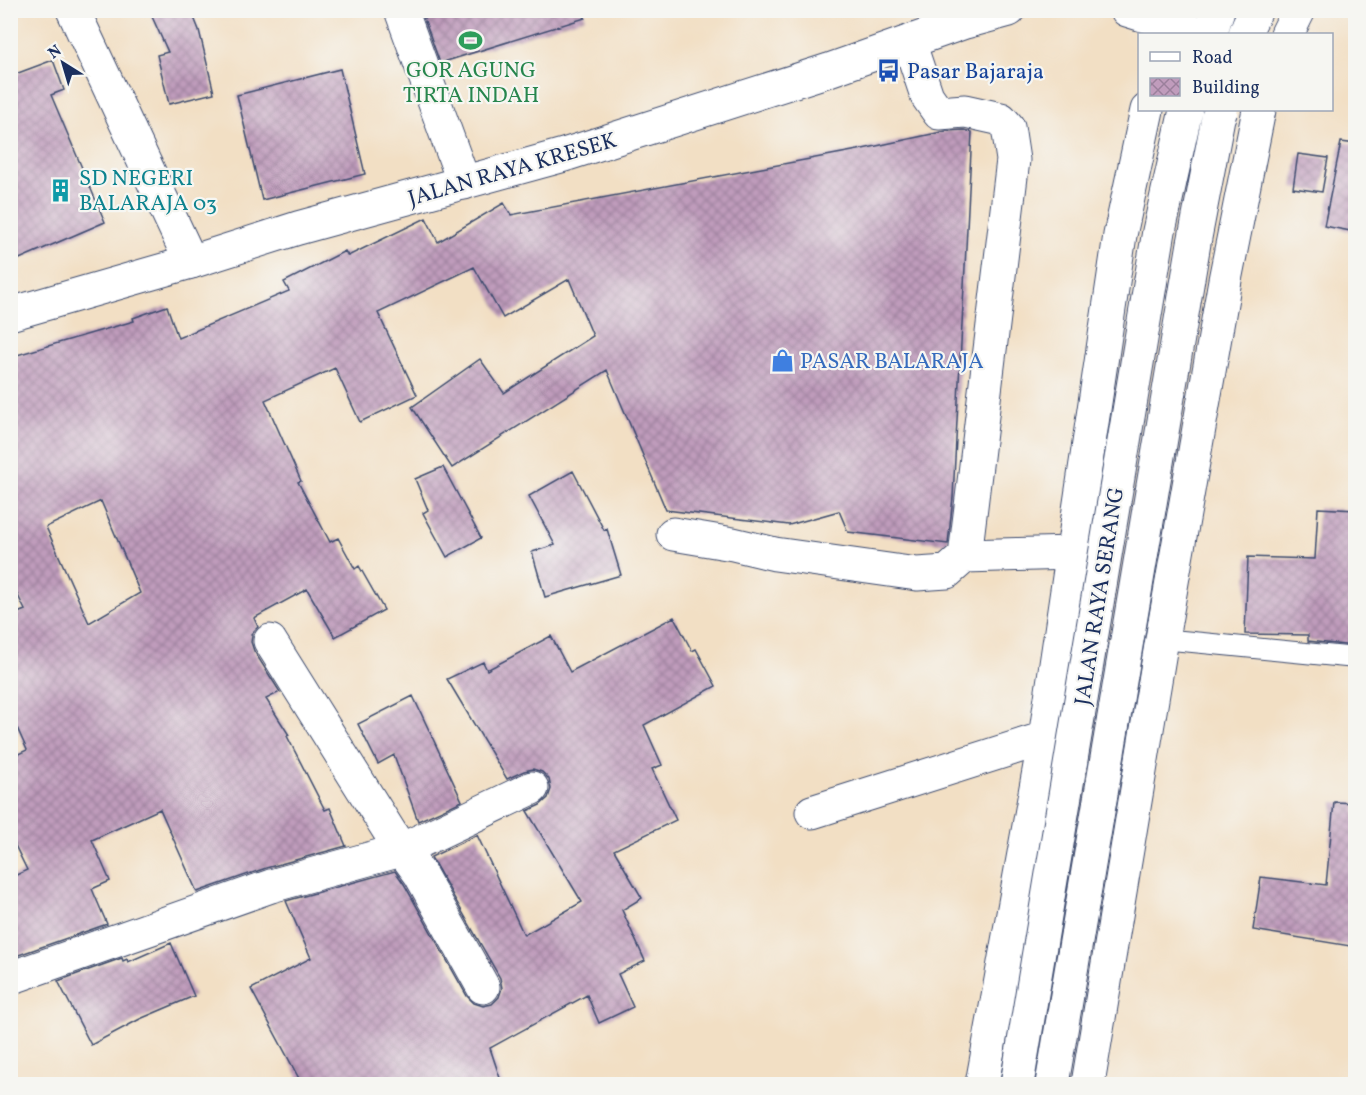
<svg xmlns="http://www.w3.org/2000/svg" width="1366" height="1095" viewBox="0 0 1366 1095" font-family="Vollkorn,serif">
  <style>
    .building { fill: url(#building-cross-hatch); fill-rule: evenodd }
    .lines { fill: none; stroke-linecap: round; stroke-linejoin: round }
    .service-casing { stroke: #3b496d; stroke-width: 22 }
    .minor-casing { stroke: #3b496d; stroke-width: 35 }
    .secondary-casing { stroke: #3b496d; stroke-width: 35 }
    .trunk-casing { stroke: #3b496d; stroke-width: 35 }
    .service { stroke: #fff; stroke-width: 20 }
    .minor { stroke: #fff; stroke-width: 33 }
    .secondary { stroke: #fff; stroke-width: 33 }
    .trunk { stroke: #fff; stroke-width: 33 }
    .trunk-bridge-casing { stroke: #3b496d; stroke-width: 35; stroke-linecap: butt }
    .trunk-bridge { stroke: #fff; stroke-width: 33 }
    .labels { text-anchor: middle; stroke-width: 4.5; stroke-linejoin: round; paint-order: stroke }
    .leisure-label { font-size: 22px; fill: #27864d; stroke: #f6f6f2 }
    .transit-label { font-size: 22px; fill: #164399; stroke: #f6f6f2; text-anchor: start }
    .street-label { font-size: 22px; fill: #1b2f5e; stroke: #f6f6f2 }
    .culture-label { font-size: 22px; fill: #0d838f; stroke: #f6f6f2; text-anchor: start }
    .shop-label { font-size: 22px; fill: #366cbe; stroke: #f6f6f2; text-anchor: start }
  </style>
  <defs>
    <pattern id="building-cross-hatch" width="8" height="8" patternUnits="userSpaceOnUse" patternTransform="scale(1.5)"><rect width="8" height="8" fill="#c09cbc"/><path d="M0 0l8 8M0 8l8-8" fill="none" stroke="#9b809c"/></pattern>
  </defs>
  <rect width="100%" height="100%" fill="#f6f6f2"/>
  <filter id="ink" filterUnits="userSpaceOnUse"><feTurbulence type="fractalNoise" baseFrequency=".0167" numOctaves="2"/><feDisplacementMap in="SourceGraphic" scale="12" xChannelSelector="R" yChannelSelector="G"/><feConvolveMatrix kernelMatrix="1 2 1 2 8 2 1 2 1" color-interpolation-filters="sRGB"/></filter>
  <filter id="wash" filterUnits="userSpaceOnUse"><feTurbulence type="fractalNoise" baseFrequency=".008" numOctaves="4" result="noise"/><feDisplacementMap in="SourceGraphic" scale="24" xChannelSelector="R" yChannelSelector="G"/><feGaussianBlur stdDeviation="1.35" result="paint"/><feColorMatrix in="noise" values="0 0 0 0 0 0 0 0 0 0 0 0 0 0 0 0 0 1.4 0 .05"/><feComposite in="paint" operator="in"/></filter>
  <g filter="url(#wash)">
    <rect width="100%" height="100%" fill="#f2dfc4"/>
    <g id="blocks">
      <path class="building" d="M 149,10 L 191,10 L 199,30 L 214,93 L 169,104 L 157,55 L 168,52 Z
        M 421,10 L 584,10 L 585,18 L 440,63 Z
        M 53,60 L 64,90 L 51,95 L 105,222 L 10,263 L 10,76 Z
        M 340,69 L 365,174 L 262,200 L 237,95 Z
        M 964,130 L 972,132 L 953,497 L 948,544 L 848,532 L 839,511 L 789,525 L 666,510 L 607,370 L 452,468 L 412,407 L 480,359 L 504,393 L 593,336 L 569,279 L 503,318 L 474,267 L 378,313 L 417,395 L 360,422 L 335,368 L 265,400 L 301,481 L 298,482 L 330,542 L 338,538 L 355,569 L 359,566 L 384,610 L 335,637 L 307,589 L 254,618 L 258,627 L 251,634 L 252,636 L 251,642 L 254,651 L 280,692 L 266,699 L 289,735 L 287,736 L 325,810 L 330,808 L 346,846 L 266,868 L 197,892 L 160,809 L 92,840 L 110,881 L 92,889 L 107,924 L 10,958 L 10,878 L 27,870 L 10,835 L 10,758 L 27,750 L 10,712 L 10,616 L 25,610 L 10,579 L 10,357 L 134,321 L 133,318 L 167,306 L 178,338 L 289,291 L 284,282 L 345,251 L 348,256 L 426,218 L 438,242 L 504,203 L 511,215 L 858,150 L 946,131 ZM 101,501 L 140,593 L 89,623 L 46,527 Z
        M 1341,142 L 1356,144 L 1356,232 L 1324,226 Z
        M 1298,154 L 1328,158 L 1322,192 L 1293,188 Z
        M 443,467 L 481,538 L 447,557 L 423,513 L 428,510 L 415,479 Z
        M 573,471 L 604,530 L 607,529 L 621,575 L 545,597 L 532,552 L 555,545 L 529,496 Z
        M 1318,508 L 1356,510 L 1356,629 L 1354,646 L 1308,641 L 1308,635 L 1245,634 L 1248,557 L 1315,559 Z
        M 674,617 L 692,651 L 696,649 L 716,686 L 644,725 L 662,765 L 652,769 L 676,820 L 614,850 L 642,898 L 622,910 L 645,961 L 618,974 L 633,1007 L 599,1023 L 587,995 L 490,1048 L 502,1084 L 302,1084 L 251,989 L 311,958 L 286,901 L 395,871 L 404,884 L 467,996 L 474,1003 L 483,1006 L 492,1004 L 499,997 L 502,988 L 500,978 L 431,857 L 477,835 L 524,935 L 582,902 L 527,811 L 540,805 L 548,798 L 551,789 L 549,779 L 542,772 L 533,769 L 524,771 L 507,779 L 447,679 L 483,662 L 487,670 L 551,636 L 570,672 Z
        M 413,696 L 462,801 L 418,821 L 394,755 L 378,764 L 358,724 Z
        M 1334,802 L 1356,803 L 1356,897 L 1350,946 L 1253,930 L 1261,877 L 1326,885 Z
        M 171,943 L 194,996 L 140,1019 L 91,1045 L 58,981 L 122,958 L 123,961 L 127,959 L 128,962 Z"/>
    </g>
  </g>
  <g filter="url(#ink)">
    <use href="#blocks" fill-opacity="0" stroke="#3b496d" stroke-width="1.5"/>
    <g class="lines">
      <defs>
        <path id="service" d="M 1162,639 L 1356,658"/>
        <path id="minor" d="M 73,10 L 191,262
          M 401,10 L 464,183
          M 909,42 L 927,96 L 939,113 L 965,111 L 1001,119 L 1008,127 L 1013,160 L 965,556
          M 673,534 L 733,544 L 775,554 L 917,574 L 947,572 L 965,556 L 1073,553
          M 270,641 L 401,850 L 532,788
          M 812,812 L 1045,738
          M 10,978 L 271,886 L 401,850 L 406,855 L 420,874 L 483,987"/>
        <path id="secondary" d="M 1127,10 L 1175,25 L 1198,34
          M 1287,34 L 1299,10
          M 10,314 L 191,262 L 298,228 L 564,155 L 829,70 L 965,22 L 1009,10
          M 982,1084 L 1045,738 L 1120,235 L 1147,110
          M 1088,1084 L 1162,639 L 1225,280 L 1259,110"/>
        <path id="trunk" d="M 1210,34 L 1218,10
          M 1245,34 L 1249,24 L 1256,10"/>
      </defs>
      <use href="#service" class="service-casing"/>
      <use href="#minor" class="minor-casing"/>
      <use href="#secondary" class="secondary-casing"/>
      <use href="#trunk" class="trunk-casing"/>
      <use href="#service" class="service"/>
      <use href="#minor" class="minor"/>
      <use href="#secondary" class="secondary"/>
      <use href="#trunk" class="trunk"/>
      <defs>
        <path id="trunk-bridge" d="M 1017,1084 L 1159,231 L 1186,110
          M 1052,1084 L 1194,243 L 1218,118 L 1221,110"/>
      </defs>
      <use href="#trunk-bridge" class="trunk-bridge-casing"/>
      <use href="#trunk-bridge" class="trunk-bridge"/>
    </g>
  </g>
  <defs>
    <symbol id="stadium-bare" viewBox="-9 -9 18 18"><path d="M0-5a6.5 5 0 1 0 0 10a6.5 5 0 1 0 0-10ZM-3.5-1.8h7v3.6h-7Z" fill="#2e9e5b" stroke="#f6f6f2" stroke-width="2.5" paint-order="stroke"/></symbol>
    <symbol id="bus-bare" viewBox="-9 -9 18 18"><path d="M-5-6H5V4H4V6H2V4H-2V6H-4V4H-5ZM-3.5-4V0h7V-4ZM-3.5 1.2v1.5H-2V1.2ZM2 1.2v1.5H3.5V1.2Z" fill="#1a4fb4" stroke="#f6f6f2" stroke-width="2.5" paint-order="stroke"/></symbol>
    <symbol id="building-bare" viewBox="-9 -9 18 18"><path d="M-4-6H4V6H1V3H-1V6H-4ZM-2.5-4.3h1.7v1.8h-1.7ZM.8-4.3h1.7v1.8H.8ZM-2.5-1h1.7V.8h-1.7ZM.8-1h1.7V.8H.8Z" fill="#0f9aa8" stroke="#f6f6f2" stroke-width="2.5" paint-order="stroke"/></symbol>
    <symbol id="shop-bare" viewBox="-9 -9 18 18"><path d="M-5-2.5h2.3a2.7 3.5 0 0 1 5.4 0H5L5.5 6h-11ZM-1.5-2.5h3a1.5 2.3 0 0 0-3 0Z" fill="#3f7fe0" stroke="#f6f6f2" stroke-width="2.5" paint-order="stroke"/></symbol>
  </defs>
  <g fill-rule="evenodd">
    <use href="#stadium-bare" x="454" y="24" width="33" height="33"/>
    <use href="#bus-bare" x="872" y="54" width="33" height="33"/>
    <use href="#building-bare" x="44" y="174" width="33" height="33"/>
    <use href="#shop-bare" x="766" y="344" width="33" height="33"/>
  </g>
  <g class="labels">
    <g class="leisure-label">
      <text x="471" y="77">GOR AGUNG<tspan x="471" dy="25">TIRTA INDAH</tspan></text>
    </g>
    <g class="transit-label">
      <text x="907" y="78">Pasar Bajaraja</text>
    </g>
    <g class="street-label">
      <text transform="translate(512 168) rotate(-16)" y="8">JALAN RAYA KRESEK</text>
      <text transform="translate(1098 596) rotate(-81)" y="8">JALAN RAYA SERANG</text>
    </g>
    <g class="culture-label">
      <text x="79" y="185">SD NEGERI<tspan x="79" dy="25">BALARAJA 03</tspan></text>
    </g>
    <g class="shop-label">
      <text x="800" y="368">PASAR BALARAJA</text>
    </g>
  </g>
  <rect width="1366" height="1095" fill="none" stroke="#f6f6f2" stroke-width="36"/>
  <rect x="1138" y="33" width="195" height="78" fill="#f6f6f2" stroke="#9ea6b7" stroke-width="1.5"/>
  <rect x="1150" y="52" width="30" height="9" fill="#ffffff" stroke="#9ea6b7" stroke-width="1.5"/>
  <text x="1192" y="63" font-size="18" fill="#1b2f5e">Road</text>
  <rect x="1150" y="78" width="30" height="18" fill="url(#building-cross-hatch)" stroke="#9ea6b7" stroke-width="1.5"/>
  <text x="1192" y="93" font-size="18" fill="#1b2f5e">Building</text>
  <g transform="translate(63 63) rotate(323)" stroke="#f6f6f2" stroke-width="4.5" paint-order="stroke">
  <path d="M0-4.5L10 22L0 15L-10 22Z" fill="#1b2f5e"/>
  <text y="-9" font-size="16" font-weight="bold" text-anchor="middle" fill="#1b2f5e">N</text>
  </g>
</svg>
